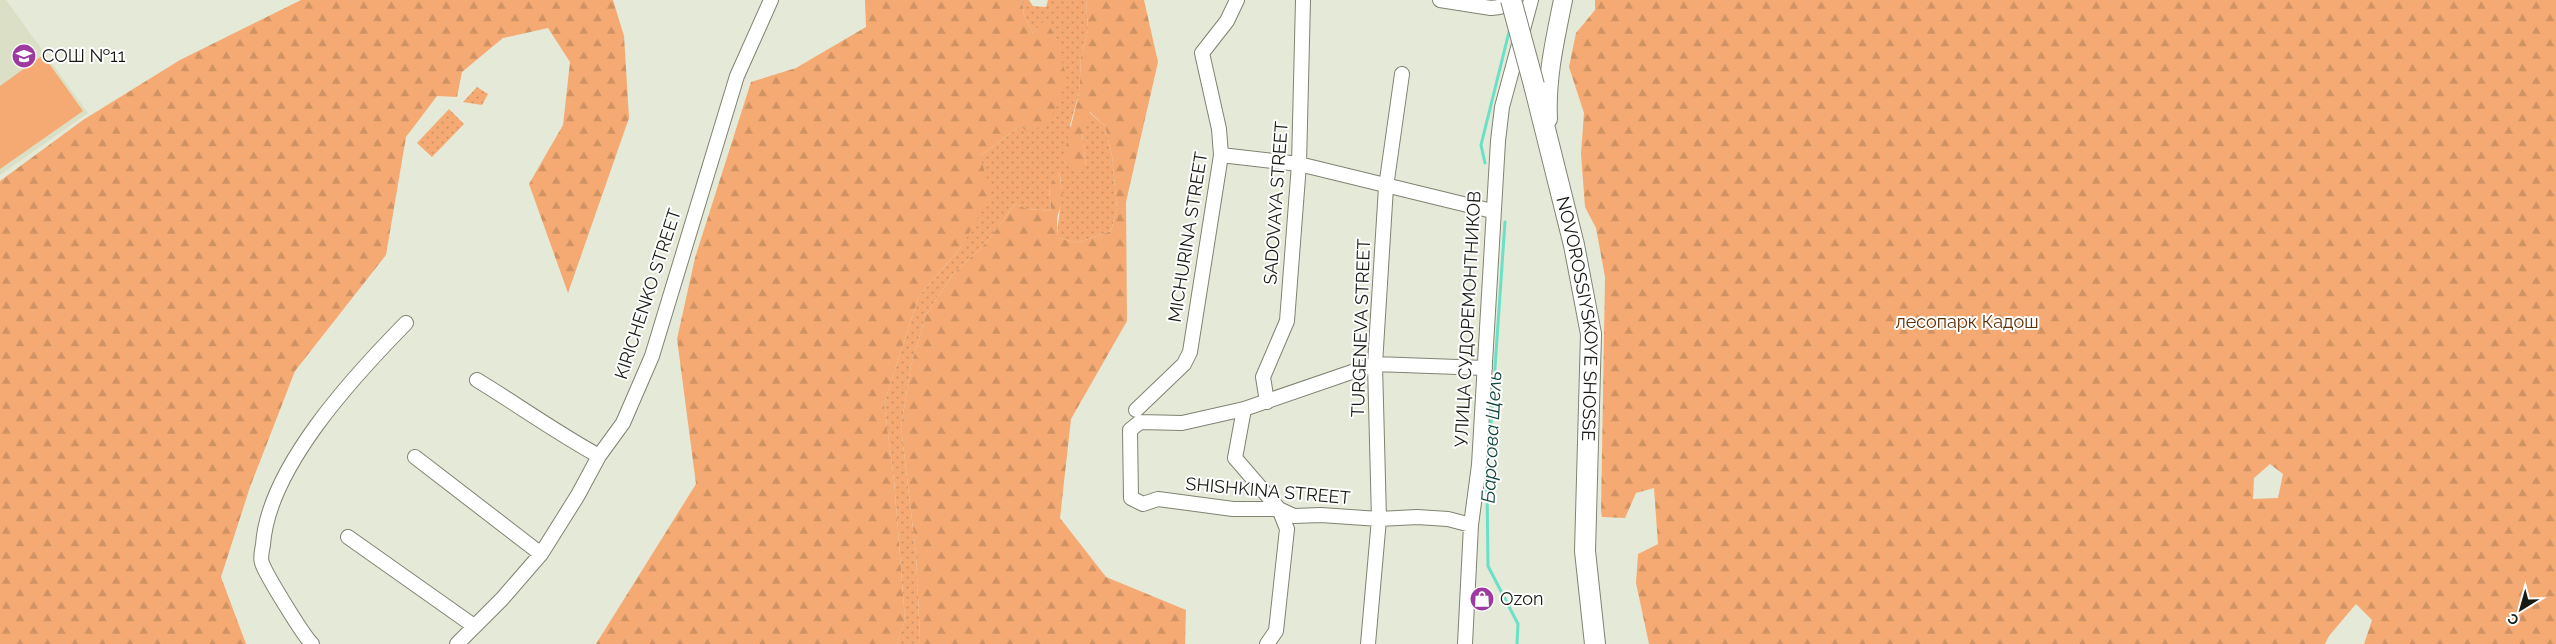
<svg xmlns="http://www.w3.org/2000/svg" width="2556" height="644" viewBox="0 0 2556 644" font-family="Raleway,sans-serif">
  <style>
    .built { fill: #dadfc5 }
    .grass { fill: url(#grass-dots) }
    .forest { fill: url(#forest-firs); fill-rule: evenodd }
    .garden { fill: #f5aa73 }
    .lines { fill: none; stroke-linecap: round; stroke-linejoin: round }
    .stream { stroke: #6ae1c7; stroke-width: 3 }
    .minor-casing { stroke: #808372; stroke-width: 16 }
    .major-casing { stroke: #808372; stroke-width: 20 }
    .highway-casing { stroke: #808372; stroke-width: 22 }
    .minor { stroke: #fff; stroke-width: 14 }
    .major { stroke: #fff; stroke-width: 18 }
    .highway { stroke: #fff; stroke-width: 20 }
    .highway-bridge-casing { stroke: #808372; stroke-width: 22; stroke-linecap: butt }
    .highway-bridge { stroke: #fff; stroke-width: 20 }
    .labels { text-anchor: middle; stroke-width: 4; stroke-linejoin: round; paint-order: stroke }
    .poi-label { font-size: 18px; fill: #191a13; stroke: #fff; text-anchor: start }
    .street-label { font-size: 18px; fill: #191a13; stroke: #fff }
    .park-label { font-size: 18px; fill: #5f2f02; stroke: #fff }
    .water-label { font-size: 19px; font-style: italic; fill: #0f453a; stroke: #fff }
  </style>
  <defs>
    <pattern id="grass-dots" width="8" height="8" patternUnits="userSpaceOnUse" patternTransform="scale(1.25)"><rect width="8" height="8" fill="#f5aa73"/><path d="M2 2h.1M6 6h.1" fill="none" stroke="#d19263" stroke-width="1.8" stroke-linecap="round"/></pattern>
    <pattern id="forest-firs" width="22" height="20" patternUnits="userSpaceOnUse" patternTransform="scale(1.25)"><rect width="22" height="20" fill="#f5aa73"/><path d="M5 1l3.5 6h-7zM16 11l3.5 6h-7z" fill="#d19263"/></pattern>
  </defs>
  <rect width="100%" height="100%" fill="#e5e9d7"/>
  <path class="built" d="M 0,0 L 6,0 L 88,113 L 0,175 Z"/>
  <path class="grass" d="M 1022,0 L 1029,0 L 1033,6 L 1046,7 L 1048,0 L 1086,0 L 1088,30 L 1081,57 L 1079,93 L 1070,125 L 1086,167 L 1082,133 L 1089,112 L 1105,126 L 1112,156 L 1117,208 L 1111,231 L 1077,243 L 1057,237 C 1058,214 1065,194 1059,172 L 1049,186 L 1051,211 L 1028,209 L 1015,204 L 987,242 L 953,274 L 926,315 L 911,365 L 901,427 L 916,554 L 920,639 L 918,644 L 897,644 L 905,620 L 894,480 L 884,403 L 919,296 L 962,246 L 980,156 L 1020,126 L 1057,40 L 1046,20 L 1033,33 L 1024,15 Z
    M 477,87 L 488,94 L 482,105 L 463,102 Z
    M 449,109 L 464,124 L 432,157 L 417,143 Z"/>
  <path class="forest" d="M 301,0 L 613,0 L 624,36 L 629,118 L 568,293 L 529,184 L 563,125 L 570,62 L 548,28 L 503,38 L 462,72 L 457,97 L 437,96 L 406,137 L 386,255 L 295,371 L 250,487 L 221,577 L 246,644 L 0,644 L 0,181 L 83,120 L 180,60 Z
    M 865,0 L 1022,0 L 1024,15 L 1033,33 L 1046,19 L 1057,40 L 1067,80 L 1050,120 L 1029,133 L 1020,126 L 980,156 L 991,194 L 962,246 L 919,296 L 884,403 L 894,480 L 905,620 L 897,644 L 596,644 L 696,484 L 677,339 L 695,258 L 751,82 L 796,68 L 866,27 Z
    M 1086,0 L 1144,0 L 1158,62 L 1126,202 L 1127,321 L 1071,419 L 1060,518 L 1106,577 L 1186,610 L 1185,644 L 918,644 L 920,639 L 916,554 L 901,427 L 911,365 L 926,315 L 953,274 L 987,242 L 1015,204 L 1028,209 L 1051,211 L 1049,186 L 1059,171 L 1063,198 L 1057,218 L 1057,237 L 1077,243 L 1111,231 L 1117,208 L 1112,156 L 1105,126 L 1090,112 L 1082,133 L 1086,167 L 1078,175 L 1063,159 L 1079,93 L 1081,57 L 1088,30 Z
    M 1595,0 L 2556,0 L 2556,644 L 2364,644 L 2372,620 L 2356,604 L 2329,636 L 2325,644 L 1649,644 L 1636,583 L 1638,554 L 1658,544 L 1654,488 L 1636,493 L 1625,518 L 1602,517 L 1601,511 L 1605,277 L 1596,228 L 1585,207 L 1581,154 L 1584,113 L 1569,67 L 1576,33 L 1595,10 ZM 2270,464 L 2283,474 L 2278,498 L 2253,499 L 2254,478 Z"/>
  <path class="garden" d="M 43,55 L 83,111 L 0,169 L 0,86 Z"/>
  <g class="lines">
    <path class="stream" d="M 1485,163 L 1481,145 L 1510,28
      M 1505,222 L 1487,484 L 1488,566 L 1518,624 L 1517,644"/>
    <defs>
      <path id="minor" d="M 1440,0 L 1491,8 L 1500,7 L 1505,0
        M 1221,155 L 1299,164 L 1492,211
        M 477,380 C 518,405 557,433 599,456
        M 1267,402 L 1263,377 L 1287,321 L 1299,164 L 1303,0
        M 1244,409 L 1235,458 L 1279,509 L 1287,529 L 1276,631 L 1267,644
        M 1136,410 L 1184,364 L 1190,352 L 1221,155 L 1219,129 L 1202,53 L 1227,21 L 1237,0
        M 415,457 L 541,554
        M 1471,525 L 1448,519 L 1417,517 L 1379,519 L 1321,515 L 1294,516 L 1279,509 L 1233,509 L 1158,499 L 1143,504 L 1131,498 L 1130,430 L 1140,422 L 1182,423 L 1244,409 L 1375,364 L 1485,368
        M 348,537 L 474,626
        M 312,644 C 303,635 266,575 262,563 C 260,558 262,550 263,545 C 268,468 354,376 406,323
        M 457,644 L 502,599 L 541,554 L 578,495 L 599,456 L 623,423 L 652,356 L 737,76 L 771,0
        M 1368,644 L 1379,519 L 1375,364 L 1386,187 L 1402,74
        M 1465,644 L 1471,525 L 1479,465 L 1498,141 L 1502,107 L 1531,0"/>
      <path id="major" d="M 1548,119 C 1546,78 1555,40 1563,0"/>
      <g id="highway">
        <path id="s1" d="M 1534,85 L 1574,245 L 1591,334 L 1585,551 L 1595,644"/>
      </g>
    </defs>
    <use href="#minor" class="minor-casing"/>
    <use href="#major" class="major-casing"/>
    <use href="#highway" class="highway-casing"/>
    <use href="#minor" class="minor"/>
    <use href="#major" class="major"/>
    <use href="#highway" class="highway"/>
    <defs>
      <path id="highway-bridge" d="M 1511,0 L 1534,85"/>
    </defs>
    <use href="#highway-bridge" class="highway-bridge-casing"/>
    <use href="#highway-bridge" class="highway-bridge"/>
  </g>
  <defs>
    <symbol id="school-disc" viewBox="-11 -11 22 22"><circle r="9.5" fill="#9d3aa0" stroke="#fff"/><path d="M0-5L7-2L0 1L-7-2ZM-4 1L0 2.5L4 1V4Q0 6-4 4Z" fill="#fff"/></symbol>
    <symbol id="shop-disc" viewBox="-11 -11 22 22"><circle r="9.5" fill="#9d3aa0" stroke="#fff"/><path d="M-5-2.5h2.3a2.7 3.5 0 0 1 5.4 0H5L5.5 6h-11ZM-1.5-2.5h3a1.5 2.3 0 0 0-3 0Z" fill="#fff"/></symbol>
  </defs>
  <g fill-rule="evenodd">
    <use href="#school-disc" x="10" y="42" width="28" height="28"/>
    <use href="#shop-disc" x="1468" y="585" width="28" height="28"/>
  </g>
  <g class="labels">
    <g class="poi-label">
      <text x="42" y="62">СОШ №11</text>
      <text x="1500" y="605">Ozon</text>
    </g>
    <g class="street-label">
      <text transform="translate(1276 203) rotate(-86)" y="6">SADOVAYA STREET</text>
      <text transform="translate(1188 237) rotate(-81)" y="6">MICHURINA STREET</text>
      <text transform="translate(648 294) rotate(-72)" y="6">KIRICHENKO STREET</text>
      <text transform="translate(1468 319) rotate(-87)" y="6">УЛИЦА СУДОРЕМОНТНИКОВ</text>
      <text dy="6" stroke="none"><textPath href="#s1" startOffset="239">NOVOROSSIYSKOYE SHOSSE</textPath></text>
      <text transform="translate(1361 328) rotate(-88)" y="6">TURGENEVA STREET</text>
      <text transform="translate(1268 491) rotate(5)" y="6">SHISHKINA STREET</text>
    </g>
    <g class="park-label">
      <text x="1967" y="328">лесопарк Кадош</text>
    </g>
    <g class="water-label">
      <text transform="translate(1491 437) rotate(-87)" y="7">Барсова Щель</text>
    </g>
  </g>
  <g transform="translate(2521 609) rotate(217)" stroke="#ffffff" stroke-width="4" paint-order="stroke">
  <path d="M0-4L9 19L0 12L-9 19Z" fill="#191a13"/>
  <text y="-8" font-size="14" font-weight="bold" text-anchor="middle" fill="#191a13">С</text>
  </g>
</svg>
